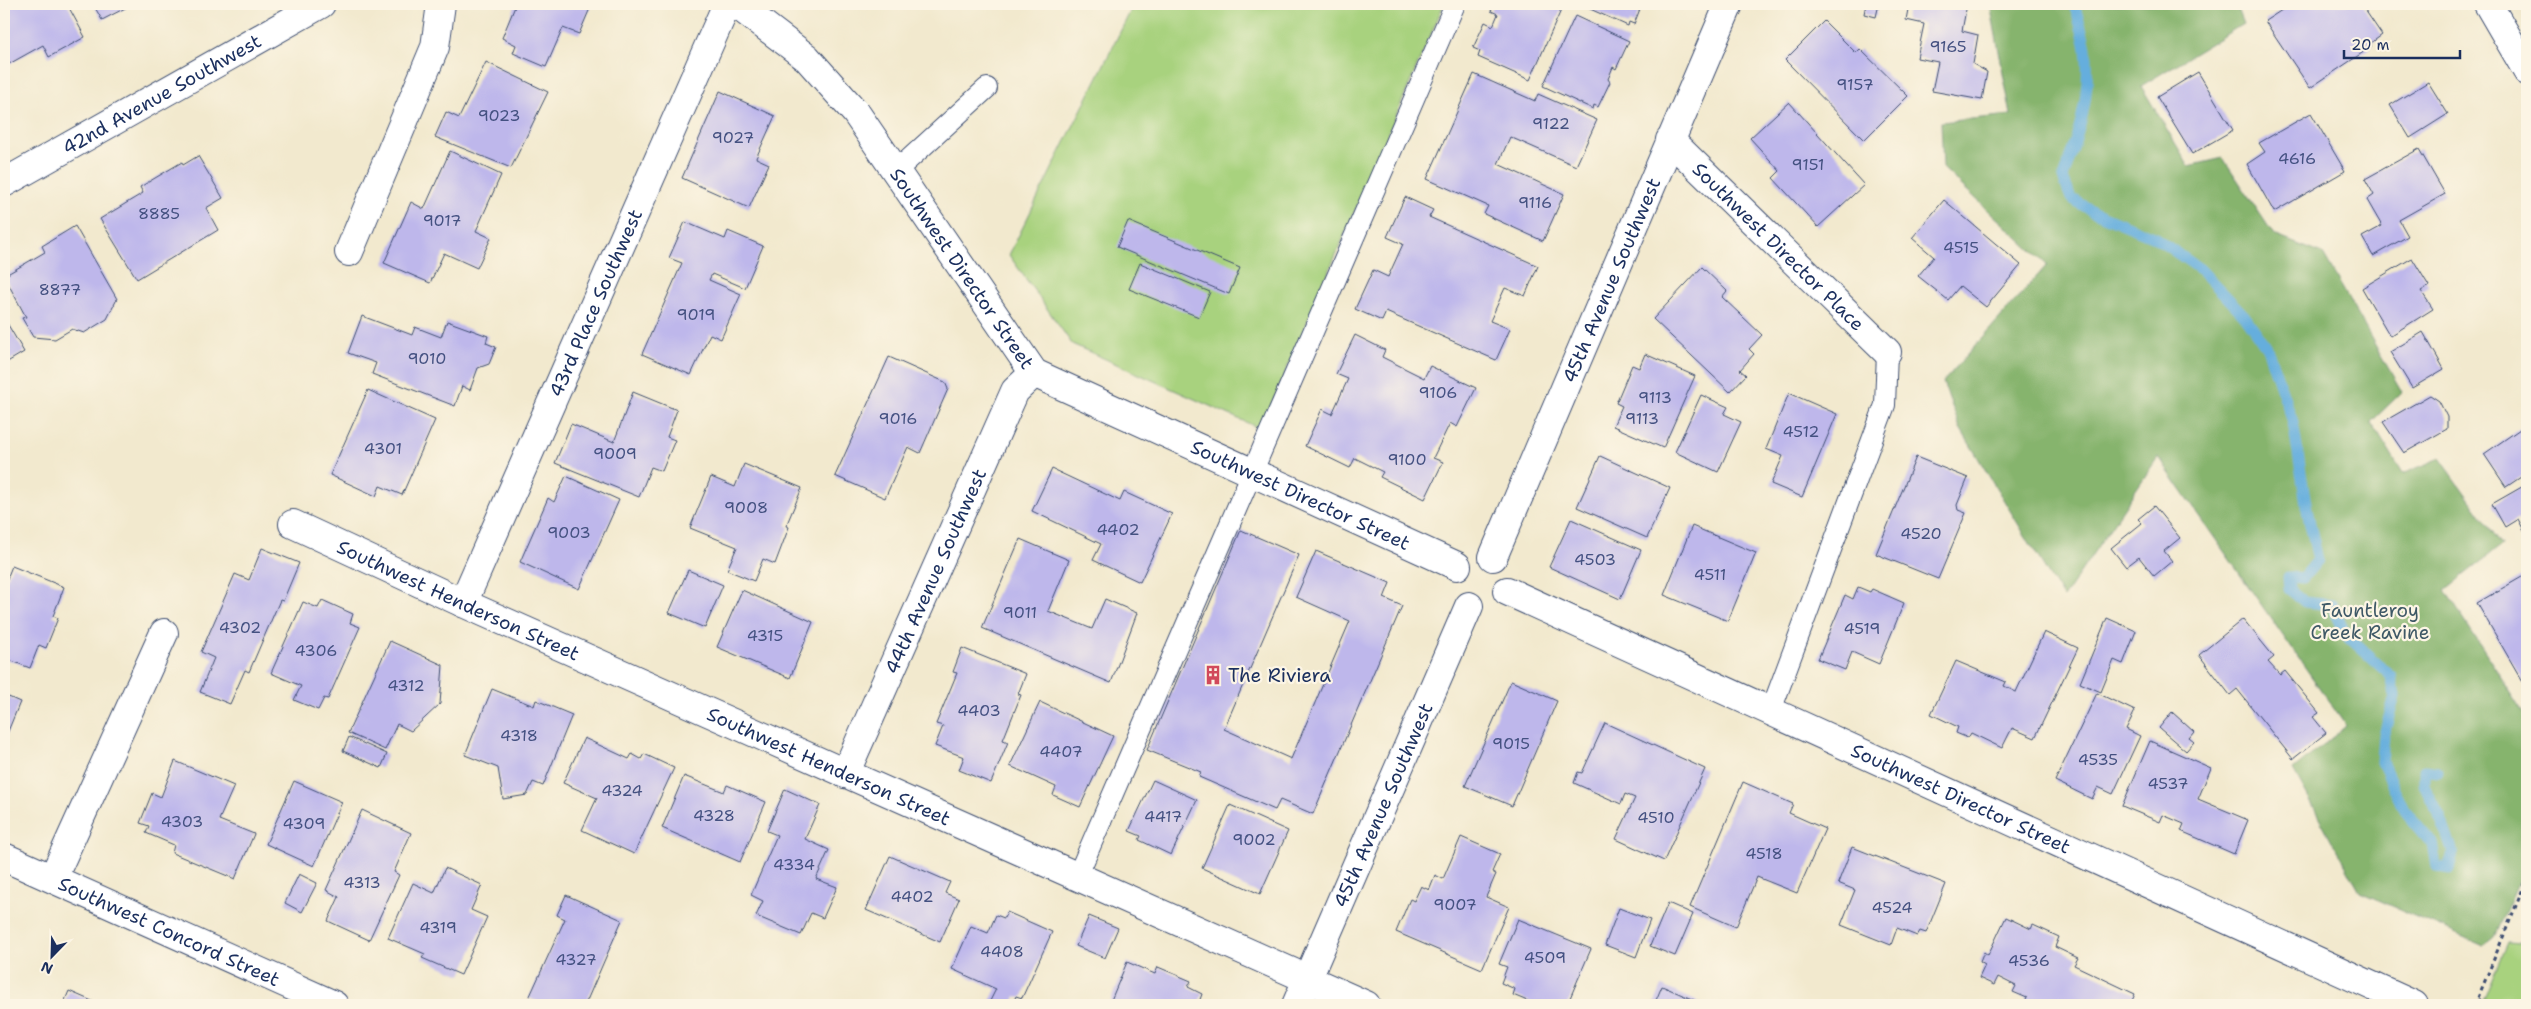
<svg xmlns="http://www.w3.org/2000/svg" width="2531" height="1009" viewBox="0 0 2531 1009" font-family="'Shantell Sans',sans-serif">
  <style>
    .green { fill: #a8d27e; stroke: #62806e }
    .forest { fill: #86b46d; stroke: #507266 }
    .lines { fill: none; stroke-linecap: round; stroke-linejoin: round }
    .stream { stroke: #65aedd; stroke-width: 11 }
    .building { fill: #beb7eb }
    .service-casing { stroke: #3b4b6f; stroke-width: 22 }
    .minor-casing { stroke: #3b4b6f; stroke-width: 30 }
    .tertiary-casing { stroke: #3b4b6f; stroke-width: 30 }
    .path { stroke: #3b4b6f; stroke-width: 3; stroke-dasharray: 4 4; stroke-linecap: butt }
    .service { stroke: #fff; stroke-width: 20 }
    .minor { stroke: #fff; stroke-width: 28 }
    .tertiary { stroke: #fff; stroke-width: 28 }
    .labels { text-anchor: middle; stroke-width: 4.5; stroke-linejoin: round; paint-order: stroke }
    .number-label { font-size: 16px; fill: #445181 }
    .street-label { font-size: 19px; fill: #1b2f5e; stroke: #fcf5e5 }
    .park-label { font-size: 19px; fill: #3e5866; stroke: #fcf5e5 }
    .poi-label { font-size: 19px; fill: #1b2f5e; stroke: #fcf5e5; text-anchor: start }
  </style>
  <rect width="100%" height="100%" fill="#fcf5e5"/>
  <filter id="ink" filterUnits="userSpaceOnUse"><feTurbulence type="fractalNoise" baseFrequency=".02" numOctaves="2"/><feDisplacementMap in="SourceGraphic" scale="10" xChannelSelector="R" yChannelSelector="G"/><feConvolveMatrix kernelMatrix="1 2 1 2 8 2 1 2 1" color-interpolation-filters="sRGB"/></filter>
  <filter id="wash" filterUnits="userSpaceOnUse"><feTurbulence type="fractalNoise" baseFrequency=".0096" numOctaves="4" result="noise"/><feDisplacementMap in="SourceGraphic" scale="20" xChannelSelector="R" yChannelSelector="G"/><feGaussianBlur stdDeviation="1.12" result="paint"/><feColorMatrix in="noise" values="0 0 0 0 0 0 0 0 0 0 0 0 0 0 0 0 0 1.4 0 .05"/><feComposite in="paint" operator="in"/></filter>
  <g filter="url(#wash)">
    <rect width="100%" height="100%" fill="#f2e9ce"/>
    <path class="green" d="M 1134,4 L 1444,4 L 1261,429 L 1072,344 L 1009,255 Z
      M 2527,940 L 2527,1005 L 2481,1005 L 2507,942 L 2520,943 Z"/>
    <path class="forest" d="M 1990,4 L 2235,4 L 2243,24 L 2141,86 L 2189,166 L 2223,158 L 2274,235 L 2323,254 L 2402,392 L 2371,422 L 2403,474 L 2440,458 L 2502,545 L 2445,590 L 2527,718 L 2527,863 L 2495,937 L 2484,946 L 2360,892 L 2293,770 L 2346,726 L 2158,457 L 2063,598 L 1960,428 L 1943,382 L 2047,265 L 1943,168 L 1941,122 L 2011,115 Z"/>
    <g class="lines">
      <path class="stream" d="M 2074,4 C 2078,18 2084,34 2086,49 C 2092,95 2078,135 2063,178 L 2071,198 L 2094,212 L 2154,237 L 2200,269 L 2244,315 L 2267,348 L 2293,422 L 2307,510 L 2318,560 L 2303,578 L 2288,577 L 2289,589 L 2305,602 L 2332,605 L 2346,635 L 2391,676 L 2395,696 L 2384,734 L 2382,762 L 2404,810 L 2432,843 L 2436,866 L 2449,869 L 2453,853 L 2441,819 L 2424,785 L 2424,770 L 2438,772"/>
    </g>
    <g id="blocks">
      <path class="building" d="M 4,4 L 67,4 L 85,37 L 49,57 L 43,45 L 9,64 L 4,55 Z
        M 93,4 L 133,4 L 102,20 Z
        M 516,4 L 586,4 L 591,6 L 579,34 L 563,28 L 546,67 L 513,53 L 516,45 L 502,38 Z
        M 1494,4 L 1552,4 L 1562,8 L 1530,80 L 1478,57 L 1480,51 L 1473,48 L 1485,22 L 1493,26 L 1498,14 L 1491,11 Z
        M 1579,4 L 1642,4 L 1634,24 L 1629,22 L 1628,26 Z
        M 1866,4 L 1879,4 L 1876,17 L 1864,14 Z
        M 1909,4 L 1967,4 L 1962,31 L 1978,35 L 1973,64 L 1987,72 L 1982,100 L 1932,91 L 1938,62 L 1917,58 L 1924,24 L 1906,20 Z
        M 2291,4 L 2361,4 L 2382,35 L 2371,43 L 2371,47 L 2310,88 L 2265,21 Z
        M 1575,16 L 1629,41 L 1616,69 L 1613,67 L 1608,79 L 1610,82 L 1598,107 L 1594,105 L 1593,109 L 1543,86 Z
        M 1824,21 L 1856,53 L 1860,49 L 1908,96 L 1864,140 L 1785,60 Z
        M 486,62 L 548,92 L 511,168 L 435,137 L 446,112 L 459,118 Z
        M 2198,72 L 2233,130 L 2192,154 L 2157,97 Z
        M 1474,74 L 1535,101 L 1538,94 L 1597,120 L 1576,166 L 1510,137 L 1498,164 L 1564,194 L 1543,241 L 1484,214 L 1488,206 L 1427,179 Z
        M 2428,82 L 2448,114 L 2410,138 L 2390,105 Z
        M 720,91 L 775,116 L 756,158 L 769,164 L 749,208 L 682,178 Z
        M 1789,102 L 1864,185 L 1818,227 L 1773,178 L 1780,171 L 1750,138 Z
        M 2311,113 L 2345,171 L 2274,212 L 2247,164 L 2265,152 L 2259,143 Z
        M 2419,149 L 2445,194 L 2399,220 L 2408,236 L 2373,256 L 2362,237 L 2382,226 L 2367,200 L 2374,195 L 2365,179 Z
        M 450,151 L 501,175 L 476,231 L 491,238 L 477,268 L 444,253 L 430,283 L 384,263 L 411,202 L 424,209 Z
        M 198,156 L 223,198 L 206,208 L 218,230 L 137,279 L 100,219 L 143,193 L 140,187 L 182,162 L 183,165 Z
        M 1405,197 L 1433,210 L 1429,217 L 1538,266 L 1525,296 L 1505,288 L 1490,321 L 1510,329 L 1496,360 L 1386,312 L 1382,321 L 1355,309 L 1373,270 L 1388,277 L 1403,244 L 1387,237 Z
        M 1944,200 L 2021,265 L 1986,307 L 1960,286 L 1948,300 L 1918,276 L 1934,257 L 1912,238 Z
        M 1128,221 L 1240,268 L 1229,294 L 1117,247 Z
        M 685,222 L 725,239 L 728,231 L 763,246 L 745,288 L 712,274 L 709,280 L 741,294 L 721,339 L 710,334 L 691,375 L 642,354 L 682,263 L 669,258 Z
        M 75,226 L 117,299 L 107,319 L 84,333 L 72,329 L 55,339 L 33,337 L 22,318 L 26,317 L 4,276 L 45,252 L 42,246 Z
        M 2412,258 L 2429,286 L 2421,291 L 2433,309 L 2390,336 L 2362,288 Z
        M 1140,263 L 1210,292 L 1199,317 L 1129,289 Z
        M 1702,267 L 1727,291 L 1722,297 L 1762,335 L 1749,349 L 1754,354 L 1740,370 L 1746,375 L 1730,392 L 1653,319 Z
        M 362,316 L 412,335 L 415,327 L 441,337 L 447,321 L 488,336 L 486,343 L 496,347 L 489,364 L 478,368 L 470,390 L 462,386 L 455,406 L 372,374 L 376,363 L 348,353 Z
        M 4,318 L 24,352 L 4,364 Z
        M 2423,332 L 2444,369 L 2412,388 L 2390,352 Z
        M 1355,335 L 1385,350 L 1382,357 L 1424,378 L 1430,366 L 1476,388 L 1457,427 L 1450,423 L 1433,458 L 1443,462 L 1425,499 L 1380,477 L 1383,472 L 1355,458 L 1350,468 L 1305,446 L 1322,409 L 1332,414 L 1348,379 L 1336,374 Z
        M 1645,354 L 1695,376 L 1663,448 L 1613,426 L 1622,406 L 1616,403 L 1632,365 L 1639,368 Z
        M 889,357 L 945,382 L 948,389 L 920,453 L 908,447 L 885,498 L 835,476 Z
        M 368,390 L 435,420 L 402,495 L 380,486 L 376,496 L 330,475 Z
        M 633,392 L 677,410 L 667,437 L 675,440 L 662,471 L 651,467 L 639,497 L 555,463 L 571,424 L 614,442 Z
        M 1789,393 L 1837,414 L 1802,497 L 1771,484 L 1783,456 L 1766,449 Z
        M 1701,395 L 1728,407 L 1724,414 L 1741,422 L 1718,472 L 1675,452 Z
        M 2430,395 L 2439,401 L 2447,417 L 2447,429 L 2404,453 L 2383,422 Z
        M 2520,429 L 2527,440 L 2527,473 L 2506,487 L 2484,454 Z
        M 1600,456 L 1670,488 L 1647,538 L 1577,507 Z
        M 1916,457 L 1968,478 L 1957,505 L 1958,510 L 1966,513 L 1938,579 L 1876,554 Z
        M 744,464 L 802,488 L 786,526 L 789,527 L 775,564 L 763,559 L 754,581 L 727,570 L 737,547 L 690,528 L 711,477 L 735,487 Z
        M 1052,469 L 1120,501 L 1124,492 L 1172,514 L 1140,582 L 1093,560 L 1101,544 L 1032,511 Z
        M 566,476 L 619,500 L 579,589 L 520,562 L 548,498 L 554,502 Z
        M 2527,484 L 2527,536 L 2518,519 L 2505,527 L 2492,504 Z
        M 2154,506 L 2180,538 L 2164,551 L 2172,561 L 2154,576 L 2139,557 L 2126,567 L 2111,548 L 2142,523 L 2138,519 Z
        M 1571,519 L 1641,550 L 1620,599 L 1549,567 Z
        M 1692,526 L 1756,553 L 1728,621 L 1664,595 Z
        M 1241,530 L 1299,555 L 1224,729 L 1291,759 L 1350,621 L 1296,597 L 1316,551 L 1390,583 L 1384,598 L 1402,606 L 1313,814 L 1280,800 L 1275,810 L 1199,777 L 1201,772 L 1147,750 Z
        M 1020,539 L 1069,560 L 1048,611 L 1092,629 L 1105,599 L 1137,613 L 1111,683 L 982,628 Z
        M 262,548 L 299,563 L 283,601 L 280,600 L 249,672 L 245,670 L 230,704 L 200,692 L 214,658 L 201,652 L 235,574 L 249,580 Z
        M 12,566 L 64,587 L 53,616 L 58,618 L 46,648 L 39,645 L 30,668 L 4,658 L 4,586 Z
        M 688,570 L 723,585 L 705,628 L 669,613 Z
        M 2527,574 L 2527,683 L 2524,684 L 2477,603 Z
        M 1858,587 L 1870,592 L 1872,589 L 1904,603 L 1879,664 L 1852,652 L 1845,670 L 1818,659 L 1845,595 L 1853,599 Z
        M 742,590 L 813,622 L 790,678 L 717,647 Z
        M 322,600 L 353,614 L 350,623 L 360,627 L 328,699 L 324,698 L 318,710 L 294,700 L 301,686 L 271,673 L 303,602 L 318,608 Z
        M 2107,618 L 2136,631 L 2123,664 L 2114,660 L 2101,692 L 2080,683 Z
        M 2243,619 L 2274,657 L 2268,662 L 2280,675 L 2285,671 L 2319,713 L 2313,717 L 2326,733 L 2293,759 L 2237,689 L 2230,695 L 2199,655 Z
        M 2044,632 L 2078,648 L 2035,738 L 2012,728 L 2002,748 L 1971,733 L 1968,738 L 1956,733 L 1958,727 L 1931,714 L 1956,661 L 2006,682 L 2004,686 L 2016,692 Z
        M 390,641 L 443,665 L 440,704 L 411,731 L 397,724 L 385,750 L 348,733 Z
        M 962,648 L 1026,674 L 1018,694 L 1021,695 L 1003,740 L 1008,742 L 991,783 L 959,770 L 964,757 L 935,746 L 943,726 L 936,724 L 957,673 L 953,672 Z
        M 1511,681 L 1557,701 L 1512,806 L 1465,786 Z
        M 492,689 L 534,706 L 536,700 L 572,715 L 543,786 L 533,782 L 527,795 L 503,799 L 498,768 L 465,755 Z
        M 2097,693 L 2135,711 L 2126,729 L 2140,736 L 2113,794 L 2098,787 L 2092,799 L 2055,781 Z
        M 4,695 L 20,702 L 4,741 Z
        M 1040,702 L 1113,736 L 1080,807 L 1053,795 L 1056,787 L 1010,766 Z
        M 2172,712 L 2194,732 L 2189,738 L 2194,742 L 2186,751 L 2159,728 Z
        M 1605,723 L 1705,769 L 1664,861 L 1616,839 L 1635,798 L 1625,794 L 1621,804 L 1574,783 L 1578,772 L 1582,773 Z
        M 349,737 L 387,754 L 381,768 L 343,751 Z
        M 584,738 L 629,759 L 632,754 L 641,759 L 644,754 L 674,768 L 634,854 L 582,830 L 597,798 L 563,783 Z
        M 2150,741 L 2211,768 L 2198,799 L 2248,820 L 2234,854 L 2181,831 L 2184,824 L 2163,815 L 2160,822 L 2122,806 Z
        M 175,761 L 234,786 L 219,820 L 254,834 L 235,879 L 172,853 L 174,845 L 146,833 L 149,826 L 140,823 L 152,793 L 161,797 Z
        M 684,776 L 724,792 L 727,785 L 766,802 L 740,862 L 662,828 Z
        M 1153,780 L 1197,800 L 1171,855 L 1139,840 L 1141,836 L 1129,831 Z
        M 294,781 L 342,802 L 314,866 L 266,844 Z
        M 1743,782 L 1793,804 L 1789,813 L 1825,829 L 1797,893 L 1757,877 L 1736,927 L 1690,907 Z
        M 785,789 L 820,805 L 805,839 L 829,850 L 816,879 L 837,887 L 823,918 L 811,913 L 801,935 L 756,916 L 763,901 L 751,895 L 777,835 L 767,831 Z
        M 1230,805 L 1288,831 L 1260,894 L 1202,868 Z
        M 362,810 L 411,833 L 394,872 L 399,875 L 369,940 L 328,921 L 339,897 L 326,890 Z
        M 1461,837 L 1500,854 L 1492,872 L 1496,874 L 1486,897 L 1509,907 L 1482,969 L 1396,932 L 1410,899 L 1414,901 L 1421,886 L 1429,890 L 1435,875 L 1443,879 Z
        M 1852,847 L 1946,884 L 1926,933 L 1920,931 L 1917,936 L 1897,928 L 1891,945 L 1841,925 L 1855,890 L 1838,883 Z
        M 890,856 L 950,882 L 945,893 L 959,899 L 940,942 L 866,910 Z
        M 445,868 L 482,885 L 471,910 L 487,917 L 461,975 L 422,958 L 425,954 L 388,938 L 413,883 L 434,893 Z
        M 299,874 L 317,883 L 302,912 L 285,903 Z
        M 566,895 L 622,920 L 585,1005 L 546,1005 L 529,998 L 565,919 L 557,915 Z
        M 1668,903 L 1693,914 L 1675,956 L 1650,946 Z
        M 1619,908 L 1650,920 L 1636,957 L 1605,945 Z
        M 1007,912 L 1052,932 L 1022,998 L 1016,996 L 1012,1005 L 988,1005 L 996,989 L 952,969 L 971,926 L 988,933 L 996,915 L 1004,918 Z
        M 1089,916 L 1118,928 L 1105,958 L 1076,946 Z
        M 2006,917 L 2031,929 L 2033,925 L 2059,937 L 2055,947 L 2078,958 L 2074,965 L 2135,994 L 2130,1005 L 2024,1005 L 2027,998 L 2013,992 L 2016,986 L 1998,977 L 1994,985 L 1979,978 L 1985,965 L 1980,962 L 1984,952 L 1988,955 Z
        M 1518,919 L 1591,949 L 1567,1005 L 1537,1005 L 1513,995 L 1515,989 L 1501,983 L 1507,967 L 1499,964 Z
        M 1127,962 L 1155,974 L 1158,967 L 1191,981 L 1188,987 L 1202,994 L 1198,1005 L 1109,1005 Z
        M 1662,986 L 1705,1005 L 1654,1005 Z
        M 69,991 L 101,1005 L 63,1005 Z"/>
    </g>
  </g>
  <g filter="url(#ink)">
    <use href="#blocks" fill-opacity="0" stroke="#3b4b6f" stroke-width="1"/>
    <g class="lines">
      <defs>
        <path id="service" d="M 896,171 L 987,88
          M 1770,713 L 1885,405 L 1887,352
          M 1077,877 L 1455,4"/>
        <g id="minor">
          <path id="s1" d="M 736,4 L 807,58 L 856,113 L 1034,373 L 1457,566"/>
          <path id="s2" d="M 1670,140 L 1887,352"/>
          <path id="s3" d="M 4,183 L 321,4"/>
          <path d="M 349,252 L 435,47 L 441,4"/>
          <path id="s4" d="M 293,524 L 463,603 L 1366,1005"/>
          <path id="s5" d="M 1493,557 L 1729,4"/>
          <path id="s6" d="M 1507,591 L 2414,1005"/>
          <path id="s7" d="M 463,603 L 727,4"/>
          <path id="s8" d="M 845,774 L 1015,391 L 1034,373"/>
          <path id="s9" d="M 4,857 L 334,1005"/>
          <path d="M 53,878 L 164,633"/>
          <path id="s10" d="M 1296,1005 L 1469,606"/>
        </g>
        <path id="tertiary" d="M 2488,4 L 2527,71"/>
      </defs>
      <use href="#service" class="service-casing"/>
      <use href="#minor" class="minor-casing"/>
      <use href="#tertiary" class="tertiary-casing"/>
      <path class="path" d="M 2478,999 L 2482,1005
        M 2475,1005 L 2527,879"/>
      <use href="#service" class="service"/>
      <use href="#minor" class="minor"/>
      <use href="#tertiary" class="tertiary"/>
    </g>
  </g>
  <defs>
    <symbol id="building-bare" viewBox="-9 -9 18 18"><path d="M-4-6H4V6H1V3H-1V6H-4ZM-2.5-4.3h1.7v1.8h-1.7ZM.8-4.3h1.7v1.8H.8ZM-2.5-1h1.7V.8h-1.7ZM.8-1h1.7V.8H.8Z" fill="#d1495b" stroke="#fcf5e5" stroke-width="2.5" paint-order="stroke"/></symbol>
  </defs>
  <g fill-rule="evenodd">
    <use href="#building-bare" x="1199" y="661" width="28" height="28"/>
  </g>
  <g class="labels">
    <g class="number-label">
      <text x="1948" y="52">9165</text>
      <text x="1855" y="90">9157</text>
      <text x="499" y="121">9023</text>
      <text x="1551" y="129">9122</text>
      <text x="733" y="143">9027</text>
      <text x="2297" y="164">4616</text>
      <text x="1808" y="170">9151</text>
      <text x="1535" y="208">9116</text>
      <text x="159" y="219">8885</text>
      <text x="442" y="226">9017</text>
      <text x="1961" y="253">4515</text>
      <text x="60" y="295">8877</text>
      <text x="696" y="320">9019</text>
      <text x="427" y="364">9010</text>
      <text x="1438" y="398">9106</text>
      <text x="1655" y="403">9113</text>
      <text x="898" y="424">9016</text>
      <text x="1642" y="424">9113</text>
      <text x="1801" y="437">4512</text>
      <text x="383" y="454">4301</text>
      <text x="615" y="459">9009</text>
      <text x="1407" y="465">9100</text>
      <text x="746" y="513">9008</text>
      <text x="1118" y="535">4402</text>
      <text x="569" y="538">9003</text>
      <text x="1921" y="539">4520</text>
      <text x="1595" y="565">4503</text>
      <text x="1710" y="580">4511</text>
      <text x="1020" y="618">9011</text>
      <text x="240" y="633">4302</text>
      <text x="1862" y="634">4519</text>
      <text x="765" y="641">4315</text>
      <text x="316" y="656">4306</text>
      <text x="406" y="691">4312</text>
      <text x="979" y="716">4403</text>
      <text x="519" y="741">4318</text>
      <text x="1511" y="749">9015</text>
      <text x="1061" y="757">4407</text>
      <text x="2098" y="765">4535</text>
      <text x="2168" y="789">4537</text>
      <text x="622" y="796">4324</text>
      <text x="714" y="821">4328</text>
      <text x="1163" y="822">4417</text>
      <text x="1656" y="823">4510</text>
      <text x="182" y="827">4303</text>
      <text x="304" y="829">4309</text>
      <text x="1254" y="845">9002</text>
      <text x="1764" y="859">4518</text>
      <text x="794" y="870">4334</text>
      <text x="362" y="888">4313</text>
      <text x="912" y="902">4402</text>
      <text x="1455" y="910">9007</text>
      <text x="1892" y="913">4524</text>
      <text x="438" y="933">4319</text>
      <text x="1002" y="957">4408</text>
      <text x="1545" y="963">4509</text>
      <text x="576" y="965">4327</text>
      <text x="2029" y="966">4536</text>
    </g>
    <g class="street-label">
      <text dy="7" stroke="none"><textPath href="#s3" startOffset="181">42nd Avenue Southwest</textPath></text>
      <text dy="7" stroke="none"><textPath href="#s2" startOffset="152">Southwest Director Place</textPath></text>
      <text dy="7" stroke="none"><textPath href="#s1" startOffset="351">Southwest Director Street</textPath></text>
      <text dy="7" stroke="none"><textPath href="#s5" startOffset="301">45th Avenue Southwest</textPath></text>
      <text dy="7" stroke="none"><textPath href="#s7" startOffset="328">43rd Place Southwest</textPath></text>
      <text dy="7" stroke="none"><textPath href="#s1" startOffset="771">Southwest Director Street</textPath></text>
      <text dy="7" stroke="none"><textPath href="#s8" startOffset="222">44th Avenue Southwest</textPath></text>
      <text dy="7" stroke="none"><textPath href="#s4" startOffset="182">Southwest Henderson Street</textPath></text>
      <text dy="7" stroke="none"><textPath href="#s4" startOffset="588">Southwest Henderson Street</textPath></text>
      <text dy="7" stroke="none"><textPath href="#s6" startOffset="499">Southwest Director Street</textPath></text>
      <text dy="7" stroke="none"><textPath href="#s10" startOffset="218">45th Avenue Southwest</textPath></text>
      <text dy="7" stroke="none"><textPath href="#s9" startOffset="181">Southwest Concord Street</textPath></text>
    </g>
    <g class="park-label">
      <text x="2370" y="617">Fauntleroy<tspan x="2370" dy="22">Creek Ravine</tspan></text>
    </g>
    <g class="poi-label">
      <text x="1228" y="682">The Riviera</text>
    </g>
  </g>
  <rect width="2531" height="1009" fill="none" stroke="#fcf5e5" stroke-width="20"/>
  <g transform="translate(52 956) rotate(203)" stroke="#fcf5e5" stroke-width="4" paint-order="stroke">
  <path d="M0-4L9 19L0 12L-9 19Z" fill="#1b2f5e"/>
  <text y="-8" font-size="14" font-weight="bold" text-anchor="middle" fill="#1b2f5e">N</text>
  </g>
  <path d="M2344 50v8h116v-8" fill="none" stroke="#1b2f5e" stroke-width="2.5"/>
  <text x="2351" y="50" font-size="15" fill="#1b2f5e" stroke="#fcf5e5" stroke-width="4" paint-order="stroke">20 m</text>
</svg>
